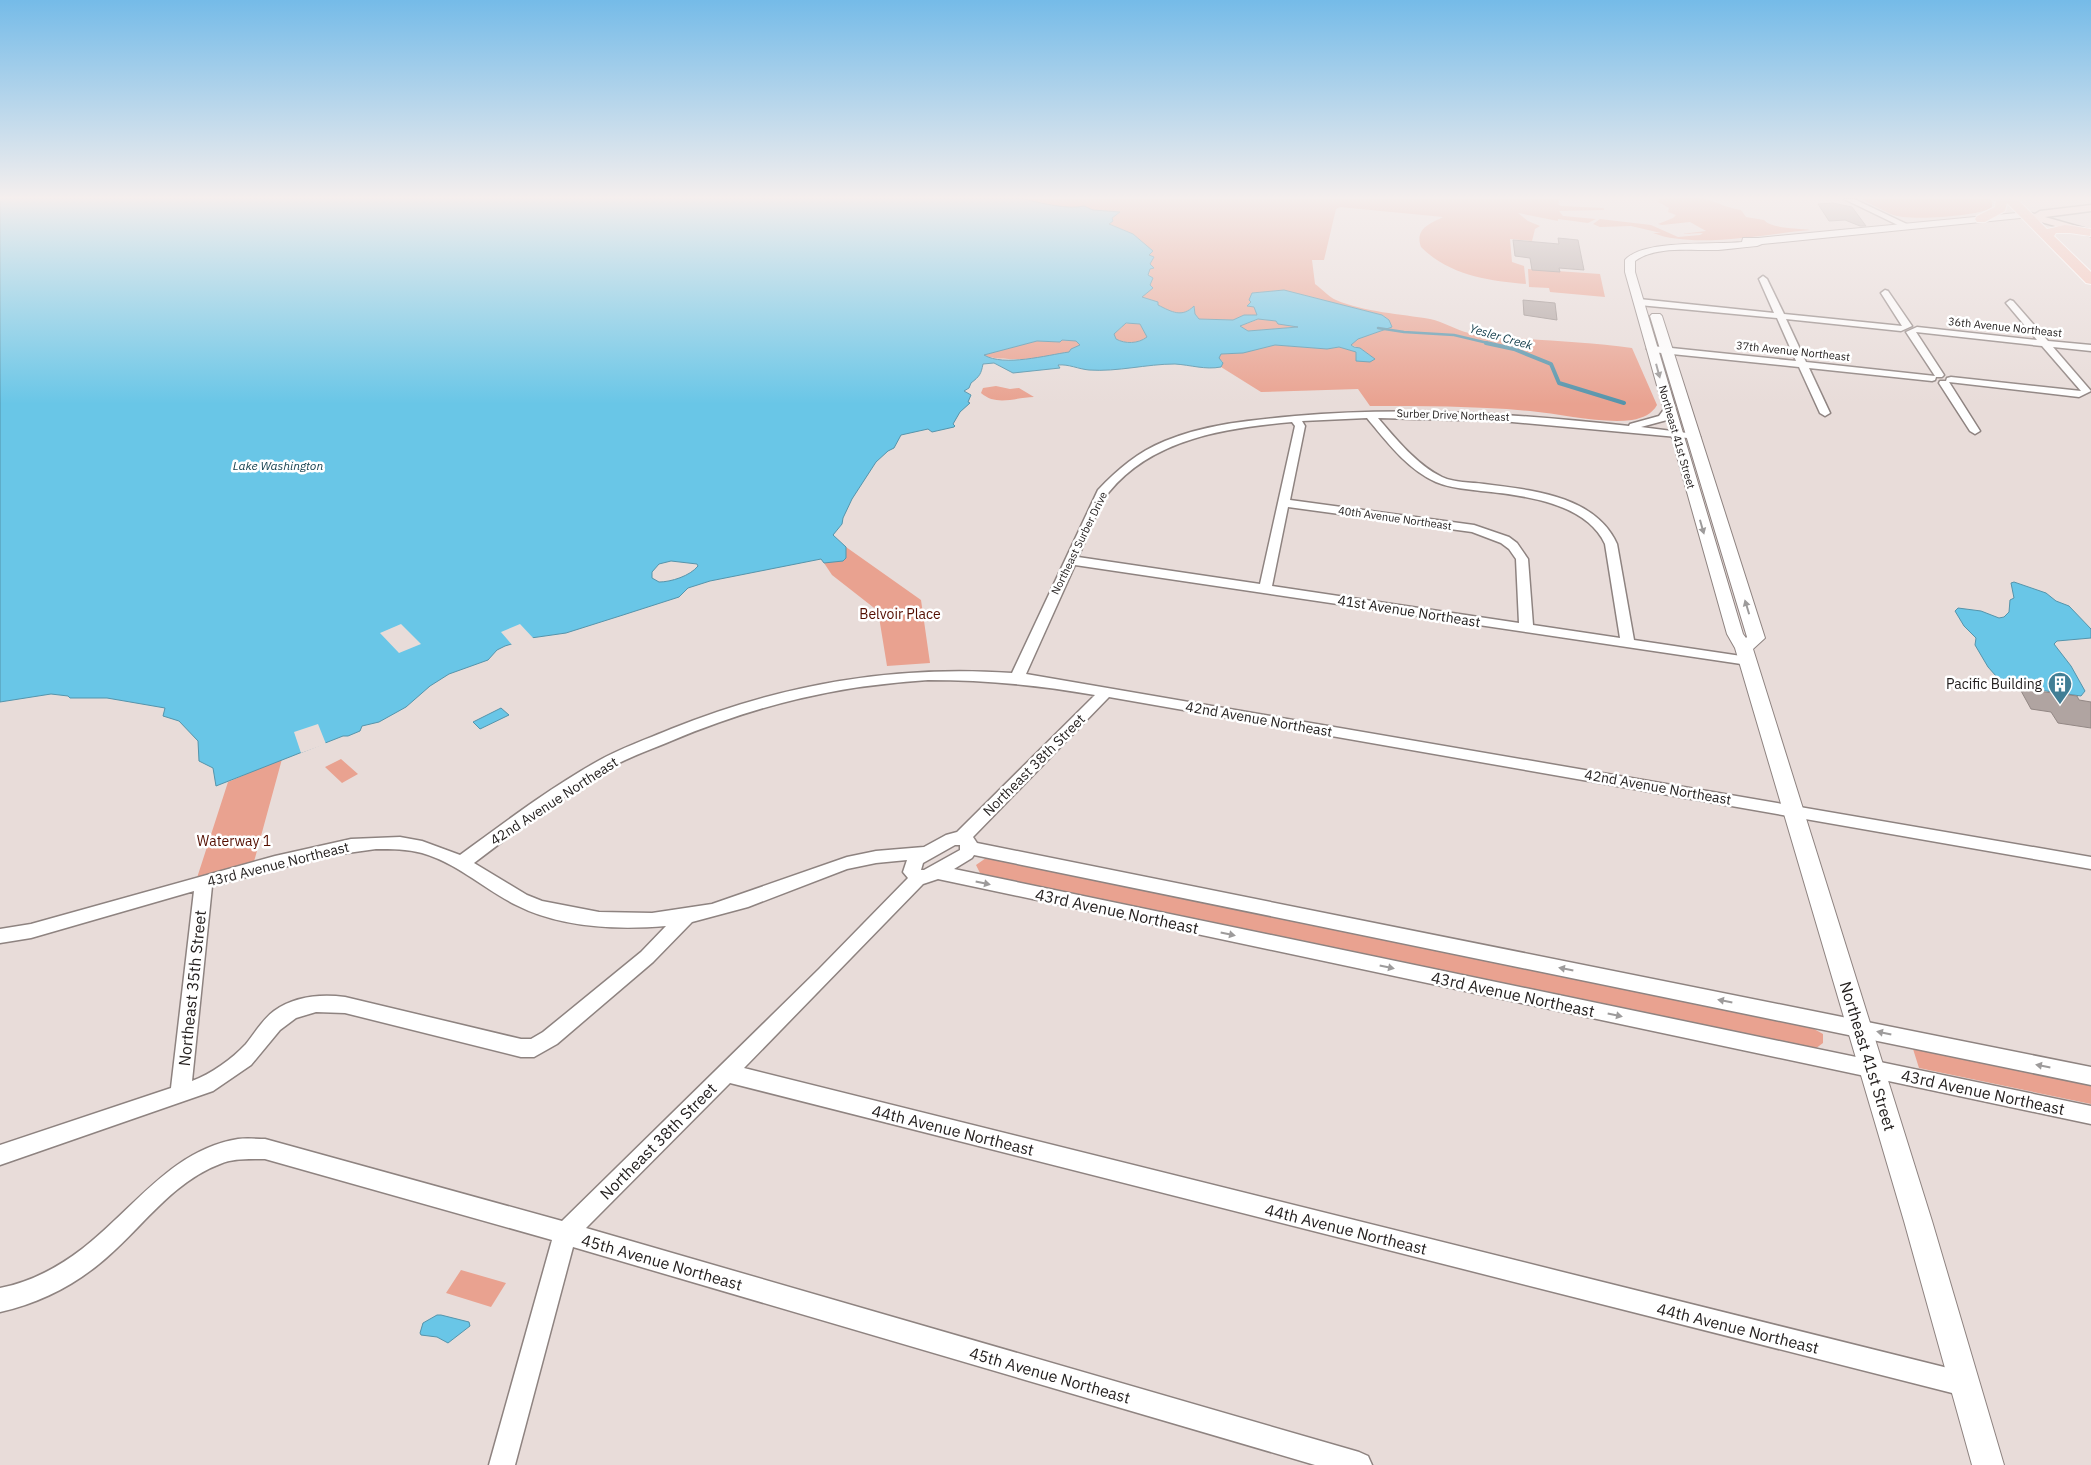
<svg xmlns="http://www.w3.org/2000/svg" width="2091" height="1465" viewBox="0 0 2091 1465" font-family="'IBM Plex Sans',sans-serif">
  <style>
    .green { fill: #e9a290 }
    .water { fill: #69c6e7; stroke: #5594ab; fill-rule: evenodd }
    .pier { fill: #e8dcd9 }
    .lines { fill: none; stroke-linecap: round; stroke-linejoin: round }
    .stream-far1 { stroke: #5594ab; stroke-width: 2.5 }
    .stream { stroke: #5594ab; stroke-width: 4 }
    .building { fill: #b0a4a1; stroke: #938885 }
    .minor-casing { stroke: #8e8380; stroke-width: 3 }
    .tertiary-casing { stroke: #8e8380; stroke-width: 2 }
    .secondary-casing { stroke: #8e8380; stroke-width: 3 }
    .primary-casing { stroke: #fff; stroke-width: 2 }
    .minor { fill: #fff; fill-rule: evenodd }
    .tertiary { fill: #fff; fill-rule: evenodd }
    .secondary { fill: #fbe0da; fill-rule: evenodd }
    .primary { fill: #f7c2b5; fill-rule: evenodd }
    .oneway { fill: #9d9b9b }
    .labels { text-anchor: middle; stroke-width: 5; stroke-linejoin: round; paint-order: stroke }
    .far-street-label { font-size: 11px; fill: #252120; stroke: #fff }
    .far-water-label { font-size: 12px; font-style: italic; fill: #17414f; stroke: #fff }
    .street-label { font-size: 14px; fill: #252120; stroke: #fff }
    .park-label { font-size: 14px; fill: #540e00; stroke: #fff }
    .poi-label { font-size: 14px; fill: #252120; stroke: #fff; text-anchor: end }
    .near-street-label { font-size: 16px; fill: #252120; stroke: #fff }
  </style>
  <rect width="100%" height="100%" fill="#e8dcd9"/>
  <path class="green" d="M 1024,199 L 1560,199 L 1558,204 L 1561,206 L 1604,208 L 1604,210 L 1559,211 L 1563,216 L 1596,219 L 1588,223 L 1558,219 L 1558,221 L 1518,213 L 1528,221 L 1540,226 L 1535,229 L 1532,241 L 1510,239 L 1512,262 L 1524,266 L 1526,284 C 1488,281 1449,275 1421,247 C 1414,228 1432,223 1443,217 L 1340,207 L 1336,209 L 1324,260 L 1312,260 L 1315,284 C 1322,289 1329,297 1336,300 C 1364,312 1401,314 1430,319 C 1444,322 1456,330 1469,333 C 1523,341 1578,340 1632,348 L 1657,405 C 1652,414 1643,418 1632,420 C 1603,424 1561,414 1530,411 C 1477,406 1423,406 1370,406 L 1358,389 L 1261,392 L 1221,367 L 1223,362 L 1219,358 L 1220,354 L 1243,353 L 1275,345 L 1327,349 L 1339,347 L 1356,352 L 1357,355 L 1375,359 L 1360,348 L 1351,345 L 1358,339 L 1392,327 L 1389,320 L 1382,315 L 1284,290 L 1252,293 L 1251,302 L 1258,315 L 1244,315 L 1233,320 L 1199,319 L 1195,314 L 1194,307 L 1182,314 L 1169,311 L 1141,297 C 1143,295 1146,294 1148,292 C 1150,290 1149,260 1149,255 L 1152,251 L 1133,234 L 1109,224 L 1112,218 L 1119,212 L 1093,210 L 1084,206 C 1065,211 1043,204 1024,199 Z
    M 1658,199 C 1671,199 1692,197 1705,199 C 1719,202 1725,208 1741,210 L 1746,217 L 1764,220 C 1772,229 1797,228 1810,230 C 1765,234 1694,249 1653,233 L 1661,233 L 1631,226 L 1600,227 L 1593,224 L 1600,219 L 1651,225 L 1678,237 L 1700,235 L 1703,233 L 1681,234 L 1706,231 L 1690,222 L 1662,225 L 1658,224 L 1673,218 L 1676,215 L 1668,212 L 1669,208 L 1657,201 L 1659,201 Z
    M 1861,199 L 1990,199 L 1992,202 L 1992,208 C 1976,216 1907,222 1891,214 C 1884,211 1871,204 1861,199 Z
    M 1528,269 L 1600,274 L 1605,297 L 1550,292 L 1549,288 L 1529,287 Z
    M 1259,319 L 1276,321 L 1279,324 L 1295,325 L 1298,327 L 1248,331 L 1240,326 Z
    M 1133,323 L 1140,324 L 1147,337 C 1138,344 1125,344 1115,339 L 1114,334 L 1122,327 L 1122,324 Z
    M 1062,340 L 1076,341 L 1080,345 C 1077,347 1074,350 1070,352 C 1055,358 998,363 984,355 L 1037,341 L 1060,342 Z
    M 996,386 L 1010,389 L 1019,388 L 1034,397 C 1016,397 997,407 981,393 L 983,388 Z
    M 846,547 L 921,600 L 930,663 L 887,666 L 878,611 L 832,575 L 824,563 L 846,558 Z
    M 282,759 L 252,869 L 195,884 L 228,782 Z
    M 341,759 L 358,774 L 342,783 L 325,767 Z
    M 986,858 L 1807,1025 L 1823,1034 L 1823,1043 L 1815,1049 L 981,875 L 976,865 Z
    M 1913,1049 L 2091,1085 L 2091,1104 L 1919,1068 Z
    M 461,1270 L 506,1283 L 491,1307 L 446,1293 Z"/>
  <path class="water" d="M 0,199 L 1024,199 C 1040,203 1069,210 1084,206 L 1093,210 L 1120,212 L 1112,218 L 1113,221 L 1109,224 L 1133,234 L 1153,251 L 1149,255 L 1154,257 L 1150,264 L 1154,268 L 1150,269 L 1148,275 L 1153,278 L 1150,285 L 1153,288 L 1142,297 L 1158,302 L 1158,305 C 1172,312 1182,318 1194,306 L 1195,314 L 1199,319 L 1233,320 L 1244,315 L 1257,315 L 1254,307 L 1247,306 L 1251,302 L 1249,300 L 1252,293 L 1284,290 L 1382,315 L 1389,320 L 1392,327 L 1358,339 L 1351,345 L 1354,347 L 1360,348 L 1375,359 L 1370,362 L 1356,361 L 1356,352 L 1339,347 L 1327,349 L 1275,345 L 1243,353 L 1221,354 L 1219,358 L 1223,363 L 1221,367 C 1205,370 1191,365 1175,364 C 1146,364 1118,372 1089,370 C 1078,369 1069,364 1058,365 L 1060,368 L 1013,373 L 994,363 L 983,364 C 981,374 980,376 971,383 L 969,388 L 964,391 L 971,395 L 968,402 L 970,403 L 960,412 L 953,424 L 955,426 L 954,427 L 932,432 L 928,429 L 901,435 L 894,448 L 888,451 L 876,462 L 852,499 L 843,518 L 842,524 L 833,535 L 846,547 L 846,558 L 843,561 L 824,563 L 821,559 L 710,581 L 688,588 L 679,597 L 623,615 L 566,633 L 531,638 L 505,646 L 497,650 L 488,660 L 449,674 L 430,686 L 406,707 L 379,722 L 362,726 L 360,731 L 348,736 L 343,736 L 216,786 L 213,768 L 199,761 L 198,741 L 179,721 L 163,716 L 165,708 L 107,698 L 70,698 L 68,696 L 51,694 L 0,702 ZM 1258,319 L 1276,321 L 1278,324 L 1298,327 L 1248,331 L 1240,326 ZM 1126,323 L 1140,324 L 1147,337 C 1138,344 1125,344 1116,339 L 1114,334 ZM 1062,340 L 1076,341 L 1080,345 L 1071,349 L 1069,352 C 1047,355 1004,367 984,355 L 1037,341 L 1060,342 ZM 671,561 L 697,564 L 698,566 C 690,576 671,582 659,582 L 652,578 L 652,572 L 659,564 Z
    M 2014,582 L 2046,593 L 2056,601 L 2069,606 L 2091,629 L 2091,638 L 2057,641 L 2054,644 L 2071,666 L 2085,691 L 2081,696 L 2011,686 L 1996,676 L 1988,667 L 1975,645 L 1976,638 L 1964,626 L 1955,611 L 1958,608 L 1981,611 L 1999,618 L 2004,617 L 2009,612 L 2010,600 L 2014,598 L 2011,583 Z
    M 501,708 L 509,715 L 480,729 L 473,722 Z
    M 437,1315 L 441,1315 L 469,1322 L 470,1326 L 448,1343 L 437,1337 L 421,1335 L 420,1333 L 423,1323 Z"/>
  <path class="pier" d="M 401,624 L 421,644 L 399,653 L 380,633 Z
    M 520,624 L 535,640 L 513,646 L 501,632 Z
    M 318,724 L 326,744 L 301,753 L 294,732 Z"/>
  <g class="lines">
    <path class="stream-far1" d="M 1378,328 L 1404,332 L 1454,335 L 1492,344"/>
    <path class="stream" d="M 1486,343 L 1514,349 L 1551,364 L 1559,383 L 1624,403"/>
  </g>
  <path class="building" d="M 1833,203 L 1852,207 L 1866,226 L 1860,226 L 1845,220 L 1829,221 L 1818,204 Z
    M 1558,238 L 1578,240 L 1584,270 L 1559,268 L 1560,272 L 1532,270 L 1530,258 L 1515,256 L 1513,240 L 1559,244 Z
    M 1523,300 L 1555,303 L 1557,320 L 1524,315 Z
    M 2020,689 L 2077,696 L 2079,700 L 2091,702 L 2091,728 L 2058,723 L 2051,712 L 2031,709 Z"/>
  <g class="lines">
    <defs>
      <path id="minor" d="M 1844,199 L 1854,199 L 1911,226 L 1904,228 Z
        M 1763,276 L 1767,279 L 1784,314 L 1902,326 L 1881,293 L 1885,290 L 1888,291 L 1912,326 L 1901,331 L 1786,319 L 1806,362 L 1935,376 L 1906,332 L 1917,327 L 2037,340 L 2006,303 L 2010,300 L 2013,301 L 2048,341 L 2091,345 L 2091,351 L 2053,347 L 2091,391 L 2079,397 L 1949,382 L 1980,431 L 1975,434 L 1970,431 L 1939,383 L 1940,381 L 1946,381 L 1947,378 L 1951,377 L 2081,391 L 2042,346 L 1916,332 L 1944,375 L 1942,377 L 1936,377 L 1935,380 L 1932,381 L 1809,368 L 1830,413 L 1825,416 L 1820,413 L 1799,367 L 1652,352 L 1647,349 L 1652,346 L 1796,361 L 1777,318 L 1639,305 L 1635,302 L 1639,299 L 1774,313 L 1759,279 Z
        M 1669,407 L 1674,410 L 1667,420 L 1641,427 L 1695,434 L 1700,437 L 1699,439 L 1501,421 L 1378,418 C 1396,439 1417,465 1442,477 C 1455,483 1470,482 1484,484 C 1530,490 1595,495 1617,544 L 1634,640 L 1748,657 L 1753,658 L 1755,661 L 1753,664 L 1748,665 L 1075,565 L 1026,674 L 2091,857 L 2091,869 L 1109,697 L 973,837 L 977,843 L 2091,1067 L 2091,1085 L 974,855 L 972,858 L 954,869 L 2091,1106 L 2091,1124 L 938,879 L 923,884 L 744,1068 L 1964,1372 L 1973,1375 L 1976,1384 L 1973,1393 L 1964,1396 L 730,1083 L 586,1228 L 1359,1452 L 1368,1456 L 1372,1465 L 1315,1465 L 573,1247 L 515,1465 L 489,1465 L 552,1240 L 265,1159 C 249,1159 234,1158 220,1164 C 171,1182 139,1232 99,1264 C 71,1287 36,1304 0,1312 L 0,1288 C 31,1282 57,1268 82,1249 C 133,1210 171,1150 238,1139 C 247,1138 256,1139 265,1139 L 562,1221 L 819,969 L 908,878 L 903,872 L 907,860 L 876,863 L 847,869 L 748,907 L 692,922 L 653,962 L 557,1044 L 534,1057 L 521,1057 L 345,1013 L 316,1012 L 296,1018 L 280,1030 L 251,1065 L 213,1091 L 0,1165 L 0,1145 L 171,1088 L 194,891 L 31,938 L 0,943 L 0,929 L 31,924 L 275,856 L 351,839 L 400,837 L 422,841 L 460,855 C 505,822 550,788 598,761 C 621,748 647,739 671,729 C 783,684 892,665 1012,673 L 1098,490 C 1118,469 1138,452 1165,441 C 1206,424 1252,420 1295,416 C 1406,406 1518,414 1629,426 L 1630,424 L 1659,416 L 1665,408 ZM 1367,418 C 1386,441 1408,470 1436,482 C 1450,488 1466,489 1481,491 C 1521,495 1586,502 1605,544 L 1620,638 L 1533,625 L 1528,559 L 1517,543 L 1509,537 L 1474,525 L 1290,500 L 1305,426 L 1302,421 ZM 1292,422 L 1295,426 L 1260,584 L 1078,557 C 1086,541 1099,504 1109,492 C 1153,438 1227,428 1292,422 ZM 1288,507 L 1472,532 L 1501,543 L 1509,549 L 1516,559 L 1519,623 L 1272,586 ZM 928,680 C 985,680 1039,685 1095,695 L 957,832 L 946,835 L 924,847 L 876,851 L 847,857 L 712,904 L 652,913 L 599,912 L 542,901 L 527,895 L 474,863 C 518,830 561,796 608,769 C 628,757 650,750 671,741 C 757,705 834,686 928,680 ZM 955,845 L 960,845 L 960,850 L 924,870 L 921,870 L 923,863 ZM 376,849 C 392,849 407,849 422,853 C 457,863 484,889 516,905 C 561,928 617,930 666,926 L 641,952 L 543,1032 L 531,1039 L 521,1039 L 345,997 C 321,994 295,996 274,1011 C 262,1020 255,1033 246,1044 C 232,1059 211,1074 192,1081 L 212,886 L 326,856 Z"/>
      <path id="tertiary" d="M 2027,212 L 2032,215 L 2030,217 L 1762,244 L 1757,246 C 1744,247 1731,249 1718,250 C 1693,251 1657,245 1635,261 L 1635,272 L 1743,634 L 1746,638 L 1747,637 L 1650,316 L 1652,314 L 1660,314 L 1662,316 L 1765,638 L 1753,649 L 1932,1221 L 2004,1465 L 1972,1465 L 1904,1221 L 1735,648 L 1727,634 L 1625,272 L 1625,260 C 1643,239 1714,245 1742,242 L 1743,238 L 1758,238 Z"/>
      <path id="secondary" d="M 2091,205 L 2091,211 L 2045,217 L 2091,230 L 2091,236 L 2023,217 L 2022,215 L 2027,212 L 2035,214 L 2040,211 Z"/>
      <path id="primary" d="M 1996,199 L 2017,199 L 2047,229 L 2065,225 L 2091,229 L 2090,236 L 2070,233 L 2056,233 L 2054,236 L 2091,272 L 2091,284 L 2086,283 L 2007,203 L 2005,211 L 1985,222 L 1977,222 L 1975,219 L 1977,216 L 1995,207 Z"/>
    </defs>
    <use href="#minor" class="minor-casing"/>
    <use href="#tertiary" class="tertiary-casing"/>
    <use href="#secondary" class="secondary-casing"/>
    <use href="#primary" class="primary-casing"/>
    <use href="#minor" class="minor"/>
    <use href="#tertiary" class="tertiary"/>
    <use href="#secondary" class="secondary"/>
    <use href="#primary" class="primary"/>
  </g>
  <defs><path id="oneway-solid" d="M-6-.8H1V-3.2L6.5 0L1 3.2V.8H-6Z" transform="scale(1.25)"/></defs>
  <g class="oneway">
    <use href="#oneway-solid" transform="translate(1658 371) rotate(75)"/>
    <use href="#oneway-solid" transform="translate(1702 527) rotate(74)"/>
    <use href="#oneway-solid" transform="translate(1747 607) rotate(-107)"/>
    <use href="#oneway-solid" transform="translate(983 883) rotate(12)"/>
    <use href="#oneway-solid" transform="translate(1228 934) rotate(12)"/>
    <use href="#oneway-solid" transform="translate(1387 967) rotate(12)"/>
    <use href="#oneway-solid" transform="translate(1566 969) rotate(-169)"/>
    <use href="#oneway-solid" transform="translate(1725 1001) rotate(-169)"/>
    <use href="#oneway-solid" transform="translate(1615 1015) rotate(12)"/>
    <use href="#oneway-solid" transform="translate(1884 1033) rotate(-168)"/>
    <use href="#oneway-solid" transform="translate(2043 1066) rotate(-169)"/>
  </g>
  <linearGradient id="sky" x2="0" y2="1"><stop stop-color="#75bbe8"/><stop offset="0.49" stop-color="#f5efee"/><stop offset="1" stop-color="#f5efee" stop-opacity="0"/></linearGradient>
  <rect width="2091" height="404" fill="url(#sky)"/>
  <defs>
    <symbol id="building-pin" viewBox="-11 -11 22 30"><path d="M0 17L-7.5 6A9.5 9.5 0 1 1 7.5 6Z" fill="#417e95" stroke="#fff"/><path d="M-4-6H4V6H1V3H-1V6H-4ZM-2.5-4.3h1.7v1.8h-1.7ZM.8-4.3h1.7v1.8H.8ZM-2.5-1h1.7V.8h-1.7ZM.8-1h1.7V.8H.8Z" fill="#fff"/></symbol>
  </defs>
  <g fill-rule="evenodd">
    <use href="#building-pin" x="2046" y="670" width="28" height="38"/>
  </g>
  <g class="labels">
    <g class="far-street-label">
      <text transform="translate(2005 327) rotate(6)" y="4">36th Avenue Northeast</text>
      <text transform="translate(1793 351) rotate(6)" y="4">37th Avenue Northeast</text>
      <text transform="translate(1453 415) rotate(2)" y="4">Surber Drive Northeast</text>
      <text transform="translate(1677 437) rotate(74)" y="4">Northeast 41st Street</text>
      <text transform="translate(1395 518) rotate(8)" y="4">40th Avenue Northeast</text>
      <text transform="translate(1079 543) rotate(-64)" y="4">Northeast Surber Drive</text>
    </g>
    <g class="far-water-label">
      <text transform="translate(1501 337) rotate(16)" y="4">Yesler Creek</text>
      <text x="278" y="470">Lake Washington</text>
    </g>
    <g class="street-label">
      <text transform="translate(1409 611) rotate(9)" y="5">41st Avenue Northeast</text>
      <text transform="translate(1259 719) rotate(10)" y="5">42nd Avenue Northeast</text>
      <text transform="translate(1034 765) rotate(-45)" y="5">Northeast 38th Street</text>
      <text transform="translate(1658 787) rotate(10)" y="5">42nd Avenue Northeast</text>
      <text transform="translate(554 801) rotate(-33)" y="5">42nd Avenue Northeast</text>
      <text transform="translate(278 864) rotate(-14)" y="5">43rd Avenue Northeast</text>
    </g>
    <g class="park-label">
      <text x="900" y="619">Belvoir Place</text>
      <text x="234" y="846">Waterway 1</text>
    </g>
    <g class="poi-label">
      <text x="2042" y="689">Pacific Building</text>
    </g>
    <g class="near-street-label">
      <text transform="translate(1117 911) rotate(12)" y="6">43rd Avenue Northeast</text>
      <text transform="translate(192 988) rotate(-84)" y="6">Northeast 35th Street</text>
      <text transform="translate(1513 994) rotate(12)" y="6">43rd Avenue Northeast</text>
      <text transform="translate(1868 1056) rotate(73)" y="6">Northeast 41st Street</text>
      <text transform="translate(1983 1092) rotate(12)" y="6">43rd Avenue Northeast</text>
      <text transform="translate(953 1130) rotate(14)" y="6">44th Avenue Northeast</text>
      <text transform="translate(658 1141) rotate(-45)" y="6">Northeast 38th Street</text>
      <text transform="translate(1346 1229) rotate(14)" y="6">44th Avenue Northeast</text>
      <text transform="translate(662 1262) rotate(16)" y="6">45th Avenue Northeast</text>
      <text transform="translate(1738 1328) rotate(14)" y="6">44th Avenue Northeast</text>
      <text transform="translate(1050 1375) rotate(16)" y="6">45th Avenue Northeast</text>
    </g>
  </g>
</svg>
